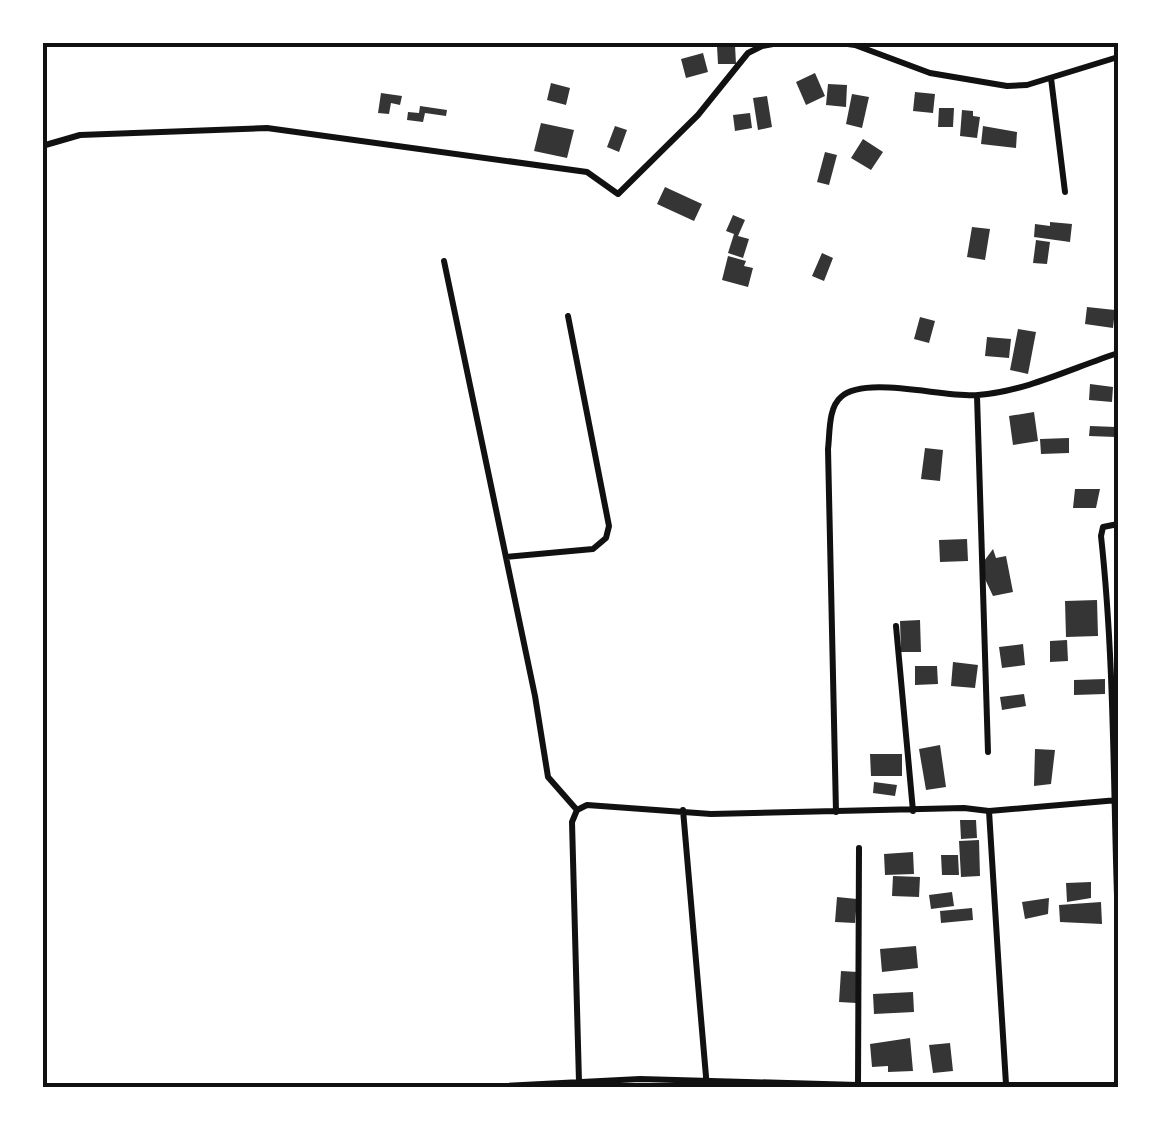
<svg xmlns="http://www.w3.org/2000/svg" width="1161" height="1130" viewBox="0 0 1161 1130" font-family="Lato,sans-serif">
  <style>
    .building { fill: #353535 }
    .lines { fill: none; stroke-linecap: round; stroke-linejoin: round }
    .minor { stroke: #111; stroke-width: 6 }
    .neatline { fill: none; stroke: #111; stroke-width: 4 }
  </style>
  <rect width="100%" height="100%" fill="#fff"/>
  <path class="building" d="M 735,45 L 736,64 L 718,64 L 717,46 Z
    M 703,53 L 708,72 L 686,78 L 681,59 Z
    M 815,73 L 825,96 L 806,105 L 796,82 Z
    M 551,83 L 570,88 L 566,105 L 547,100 Z
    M 828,84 L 847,85 L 846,107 L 826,105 Z
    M 915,92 L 935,94 L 933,113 L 913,111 Z
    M 381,93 L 402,96 L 400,105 L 391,103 L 389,114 L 378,113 Z
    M 852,94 L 869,97 L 862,128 L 846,124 Z
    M 767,96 L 772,127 L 758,130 L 753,98 Z
    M 420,106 L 447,110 L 446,116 L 425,113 L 423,122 L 407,120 L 408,112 L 419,113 Z
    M 939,108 L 954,108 L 953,127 L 938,127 Z
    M 962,110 L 973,111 L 973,116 L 980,117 L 977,138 L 960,136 Z
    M 750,113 L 752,128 L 735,131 L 733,115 Z
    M 541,123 L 574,130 L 567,158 L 534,151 Z
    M 615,126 L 627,130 L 619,152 L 607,147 Z
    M 983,126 L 1017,132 L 1016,148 L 981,144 Z
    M 863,139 L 883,152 L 871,170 L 851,158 Z
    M 825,152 L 837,155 L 829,185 L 817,182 Z
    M 665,187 L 702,204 L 694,221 L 657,204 Z
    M 733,215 L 745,220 L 738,236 L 749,239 L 743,258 L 728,253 L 734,234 L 726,231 Z
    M 1050,222 L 1072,224 L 1070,242 L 1034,237 L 1035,224 L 1050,226 Z
    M 972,227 L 990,229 L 985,260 L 967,257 Z
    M 1036,240 L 1050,242 L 1047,264 L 1033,263 Z
    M 822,253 L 833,258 L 824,281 L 812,276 Z
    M 728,256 L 746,261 L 744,266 L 753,268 L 748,287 L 722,280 Z
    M 1087,307 L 1115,310 L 1113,328 L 1085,324 Z
    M 920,317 L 935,321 L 929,343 L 914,339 Z
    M 1018,329 L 1036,332 L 1028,374 L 1010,370 Z
    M 987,337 L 1011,339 L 1009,358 L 985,356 Z
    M 1090,384 L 1113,387 L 1112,402 L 1089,400 Z
    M 1034,412 L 1038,441 L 1013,445 L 1009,416 Z
    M 1090,426 L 1116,427 L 1116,437 L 1089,436 Z
    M 1069,438 L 1069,453 L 1041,454 L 1040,439 Z
    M 925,448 L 943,450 L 940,481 L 921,479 Z
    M 1075,489 L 1100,489 L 1096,508 L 1073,508 Z
    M 967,539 L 968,561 L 940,562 L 939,540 Z
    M 993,549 L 996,558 L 1006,556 L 1013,592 L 993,596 L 984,577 L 984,561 Z
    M 1097,600 L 1098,636 L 1066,637 L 1065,601 Z
    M 920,620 L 921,652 L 901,652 L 900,621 Z
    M 1067,640 L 1068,661 L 1050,662 L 1050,641 Z
    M 1023,644 L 1025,665 L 1002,668 L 999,647 Z
    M 953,662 L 978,665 L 975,688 L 951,686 Z
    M 915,666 L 937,666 L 938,684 L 915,685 Z
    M 1105,679 L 1105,694 L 1074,695 L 1074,680 Z
    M 1024,694 L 1026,706 L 1002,710 L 1000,697 Z
    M 940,745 L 946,787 L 926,790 L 919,749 Z
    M 1035,749 L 1055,750 L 1051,784 L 1034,786 Z
    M 870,754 L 902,754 L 902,776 L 871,776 Z
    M 874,782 L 897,785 L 895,796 L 873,793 Z
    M 960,820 L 976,820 L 977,838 L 961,839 Z
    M 979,840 L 980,876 L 961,877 L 959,841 Z
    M 913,852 L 914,874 L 885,875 L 884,854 Z
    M 941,855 L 958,855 L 959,875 L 942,875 Z
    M 893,876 L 920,877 L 919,897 L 892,896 Z
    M 1091,882 L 1091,898 L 1067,902 L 1066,883 Z
    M 952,892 L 954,906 L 931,909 L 929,895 Z
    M 837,897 L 857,899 L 855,923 L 835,922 Z
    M 1049,898 L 1048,914 L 1025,919 L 1022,902 Z
    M 1101,902 L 1102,924 L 1060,922 L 1059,905 Z
    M 972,908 L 973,920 L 941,923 L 940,911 Z
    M 916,946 L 918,968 L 882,972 L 880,949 Z
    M 841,971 L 858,972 L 856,1003 L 839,1002 Z
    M 913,992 L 914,1012 L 874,1014 L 873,994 Z
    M 910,1038 L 913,1071 L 888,1072 L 888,1066 L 872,1067 L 870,1044 Z
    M 950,1043 L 953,1071 L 933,1073 L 929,1045 Z"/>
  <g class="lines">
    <path class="minor" d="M 833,42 L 855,45 L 930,73 L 1007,86 L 1027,85 L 1118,57
      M 1051,78 L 1065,192
      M 42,146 L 80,135 L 267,128 L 587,172 L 618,194 L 698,115 L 748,53 L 762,46 L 784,42
      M 444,261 L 535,696 L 548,777 L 577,810
      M 977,396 L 988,752
      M 1118,524 L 1103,527 L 1101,536 C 1115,665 1113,795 1118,925
      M 506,557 L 593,549 L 606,538 L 609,526 L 568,316
      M 896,626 L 913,811
      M 683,810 L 707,1088
      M 989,811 L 1006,1084
      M 836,812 L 828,449 C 830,433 828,408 841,397 C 866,375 944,398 978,395 C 1027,391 1072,368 1118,353
      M 42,1070 L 44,1088
      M 579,1082 L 572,822 L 577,810 L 587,805 L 711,814 L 964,808 L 989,811 L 1118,800
      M 858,1086 L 859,848
      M 465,1088 L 640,1079 L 858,1085 L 1118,1085"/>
  </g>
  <rect width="1161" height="1130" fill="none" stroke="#ffffff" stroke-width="90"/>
  <rect x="45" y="45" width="1071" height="1040" class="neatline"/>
</svg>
